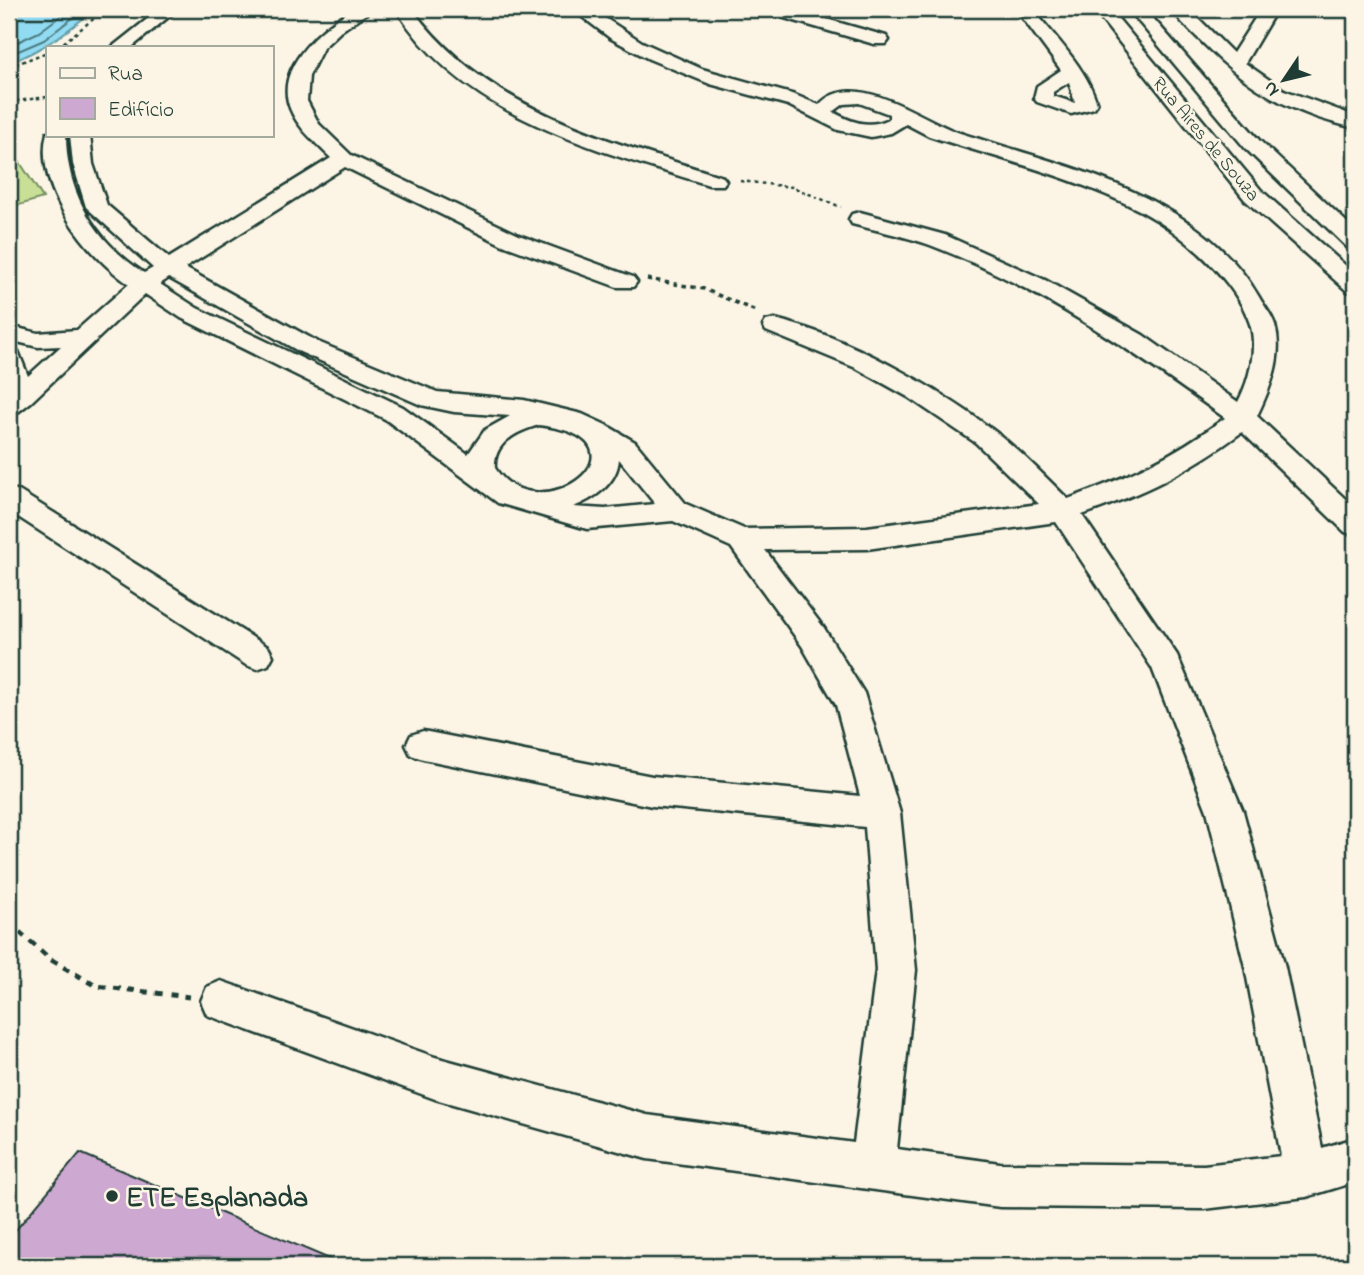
<svg xmlns="http://www.w3.org/2000/svg" width="1364" height="1275" viewBox="0 0 1364 1275" font-family="'Indie Flower',sans-serif">
  <style>
    .green { fill: #c8df95; stroke: #748e64; stroke-width: 2 }
    .water { fill: #91dbf3; stroke: #639ca7; stroke-width: 2 }
    .lines { fill: none; stroke-linecap: round; stroke-linejoin: round }
    .shore { stroke: #4d7c80; stroke-width: 2 }
    .building { fill: #cda8d1; stroke: #1f3d34; stroke-width: 2 }
    .minor-casing { stroke: #1f3d34; stroke-width: 5 }
    .path-far2 { stroke: #1f3d34; stroke-width: 2.5; stroke-dasharray: 3.5 3.5; stroke-linecap: butt }
    .path-far1 { stroke: #1f3d34; stroke-width: 3.5; stroke-dasharray: 4.5 4.5; stroke-linecap: butt }
    .path { stroke: #1f3d34; stroke-width: 5; stroke-dasharray: 7 7; stroke-linecap: butt }
    .minor { fill: #fcf5e5; fill-rule: evenodd }
    .poi-dot { fill: #1f3d34; stroke: #fcf5e5; stroke-width: 2.5 }
    .labels { text-anchor: middle; stroke-width: 5; stroke-linejoin: round; paint-order: stroke }
    .far-street-label { font-size: 19px; fill: #1f3d34; stroke: #fcf5e5 }
    .near-poi-label { font-size: 28px; font-weight: bold; fill: #1f3d34; stroke: #fcf5e5; text-anchor: start }
  </style>
  <rect width="100%" height="100%" fill="#fcf5e5"/>
  <filter id="ink" filterUnits="userSpaceOnUse"><feTurbulence type="fractalNoise" baseFrequency=".0143" numOctaves="2"/><feDisplacementMap in="SourceGraphic" scale="14" xChannelSelector="R" yChannelSelector="G"/><feConvolveMatrix kernelMatrix="1 2 1 2 8 2 1 2 1" color-interpolation-filters="sRGB"/></filter>
  <g filter="url(#ink)">
    <path class="green" d="M 19,161 L 43,198 L 9,208 L 9,164 Z"/>
    <path class="water" d="M 9,9 L 95,9 C 67,32 43,50 9,63 Z"/>
    <g class="lines">
      <path class="shore" d="M 9,46 L 39,32 L 70,9
        M 9,55 L 44,40 L 84,9"/>
    </g>
    <path class="building" d="M 80,1153 L 346,1266 L 9,1266 L 9,1238 Z"/>
    <g class="lines">
      <defs>
        <path id="minor" d="M 160,9 L 178,9 L 132,47 L 112,47 Z
          M 353,9 L 373,9 L 341,31 L 323,48 L 309,76 L 307,101 L 319,124 L 351,155 L 519,235 L 633,277 L 637,282 L 633,287 L 617,287 L 503,245 L 345,167 L 185,268 L 318,342 L 437,392 L 524,400 L 582,414 L 606,425 L 635,442 L 686,504 L 744,529 L 867,527 L 1039,504 L 976,443 L 908,397 L 856,368 L 766,331 L 763,326 L 766,321 L 775,319 C 848,337 933,385 993,430 C 1020,450 1044,476 1068,499 C 1131,476 1171,457 1225,418 C 1133,351 1038,286 930,245 C 905,236 878,231 852,224 L 849,219 L 852,214 L 860,212 L 945,235 L 1045,280 L 1143,335 L 1238,402 C 1249,381 1258,348 1250,324 C 1236,280 1181,232 1141,211 C 1075,177 1000,159 929,136 L 906,124 L 891,133 L 871,137 L 838,130 L 788,105 L 710,84 L 649,59 L 610,38 L 572,9 L 591,9 L 642,42 L 702,69 L 795,95 L 819,105 C 854,66 924,122 960,133 C 1066,167 1199,193 1259,297 C 1264,306 1272,315 1275,325 C 1284,356 1270,389 1257,416 L 1355,508 L 1355,535 L 1345,532 L 1242,432 C 1186,473 1146,492 1082,515 L 1177,655 L 1243,811 L 1285,967 L 1322,1148 L 1355,1138 L 1355,1182 L 1306,1197 L 1204,1209 L 1000,1207 L 647,1159 L 435,1099 L 207,1015 L 201,1001 L 207,987 L 221,981 L 435,1057 L 647,1115 L 854,1143 L 876,970 L 865,827 L 652,806 L 423,759 L 411,755 L 406,745 L 411,735 L 423,731 L 652,776 L 860,796 L 836,705 L 802,646 L 731,547 L 673,521 L 587,529 L 498,503 L 385,419 L 181,318 L 145,294 L 31,402 L 18,412 L 9,414 L 9,348 L 18,351 L 28,376 L 61,346 L 38,347 L 9,340 L 9,326 L 38,333 L 77,330 L 129,284 C 87,256 33,186 47,133 L 66,135 C 66,193 95,241 144,273 L 153,268 L 86,207 L 73,164 L 70,135 L 90,135 L 93,164 L 107,205 L 169,258 L 331,158 C 315,142 294,125 288,102 C 278,63 325,25 353,9 ZM 859,103 L 889,114 L 889,119 C 868,129 852,122 833,112 L 844,104 ZM 169,278 L 300,352 L 421,405 L 454,412 L 510,416 L 485,430 L 468,454 L 403,407 L 197,308 L 160,284 ZM 539,425 C 663,440 539,537 495,468 C 493,443 517,431 539,425 ZM 619,459 L 655,504 L 605,509 L 573,507 C 594,499 617,484 619,459 ZM 1056,522 L 1152,668 L 1207,811 L 1245,967 L 1281,1156 L 1204,1165 L 1000,1163 L 897,1149 L 916,970 L 900,813 L 864,693 L 824,628 L 765,550 L 867,549 Z
          M 396,9 L 412,9 C 487,111 608,140 723,177 L 726,181 L 723,185 L 709,185 C 595,149 462,117 396,9 Z
          M 765,9 L 791,9 L 886,36 L 889,40 L 886,44 L 874,44 L 767,13 Z
          M 1016,9 L 1033,9 C 1055,38 1087,68 1097,104 L 1094,108 L 1071,114 L 1037,102 L 1034,98 L 1037,86 L 1061,70 ZM 1069,82 L 1075,103 L 1053,96 L 1053,92 Z
          M 1093,9 L 1110,9 L 1261,190 L 1355,274 L 1355,293 L 1347,291 L 1245,200 Z
          M 1128,9 L 1145,9 L 1259,140 L 1355,230 L 1355,249 L 1347,247 L 1245,148 Z
          M 1172,9 L 1189,9 L 1233,53 L 1261,9 L 1277,9 L 1245,63 L 1284,90 L 1355,116 L 1355,128 C 1292,114 1248,89 1204,44 C 1193,33 1180,22 1172,9 Z
          M 9,488 L 19,491 L 268,647 L 273,656 L 268,665 L 257,669 L 246,665 L 9,511 Z"/>
      </defs>
      <use href="#minor" class="minor-casing"/>
      <path class="path-far2" d="M 58,47 L 106,9
        M 9,67 L 47,52
        M 9,102 L 47,97
        M 740,181 L 792,187 L 841,207"/>
      <path class="path-far1" d="M 647,279 L 704,289 L 758,312"/>
      <path class="path" d="M 9,923 L 50,959 L 96,986 L 189,997"/>
      <use href="#minor" class="minor"/>
    </g>
  </g>
  <circle class="poi-dot" cx="112" cy="1196" r="7"/>
  <g class="labels">
    <g class="far-street-label">
      <text transform="translate(1207 138) rotate(50)" y="7">Rua Aires de Souza</text>
    </g>
    <g class="near-poi-label">
      <text x="126" y="1206">ETE Esplanada</text>
    </g>
  </g>
  <rect width="1364" height="1275" fill="none" stroke="#fcf5e5" stroke-width="35"/>
  <rect x="18" y="18" width="1329" height="1240" fill="none" stroke="#1f3d34" stroke-width="2.5" filter="url(#ink)"/>
  <rect x="46" y="46" width="228" height="91" fill="#fcf5e5" stroke="#a4ab9e" stroke-width="2"/>
  <rect x="60" y="68" width="35" height="10" fill="#fcf5e5" stroke="#a4ab9e" stroke-width="2"/>
  <text x="108" y="80" font-size="21" fill="#1f3d34">Rua</text>
  <rect x="60" y="98" width="35" height="21" fill="#cda8d1" stroke="#a4ab9e" stroke-width="2"/>
  <text x="108" y="116" font-size="21" fill="#1f3d34">Edifício</text>
  <g transform="translate(1284 80) rotate(235)" stroke="#fcf5e5" stroke-width="5" paint-order="stroke">
  <path d="M0-5L12 26L0 18L-12 26Z" fill="#1f3d34"/>
  <text y="-10" font-size="19" font-weight="bold" text-anchor="middle" fill="#1f3d34">N</text>
  </g>
</svg>
